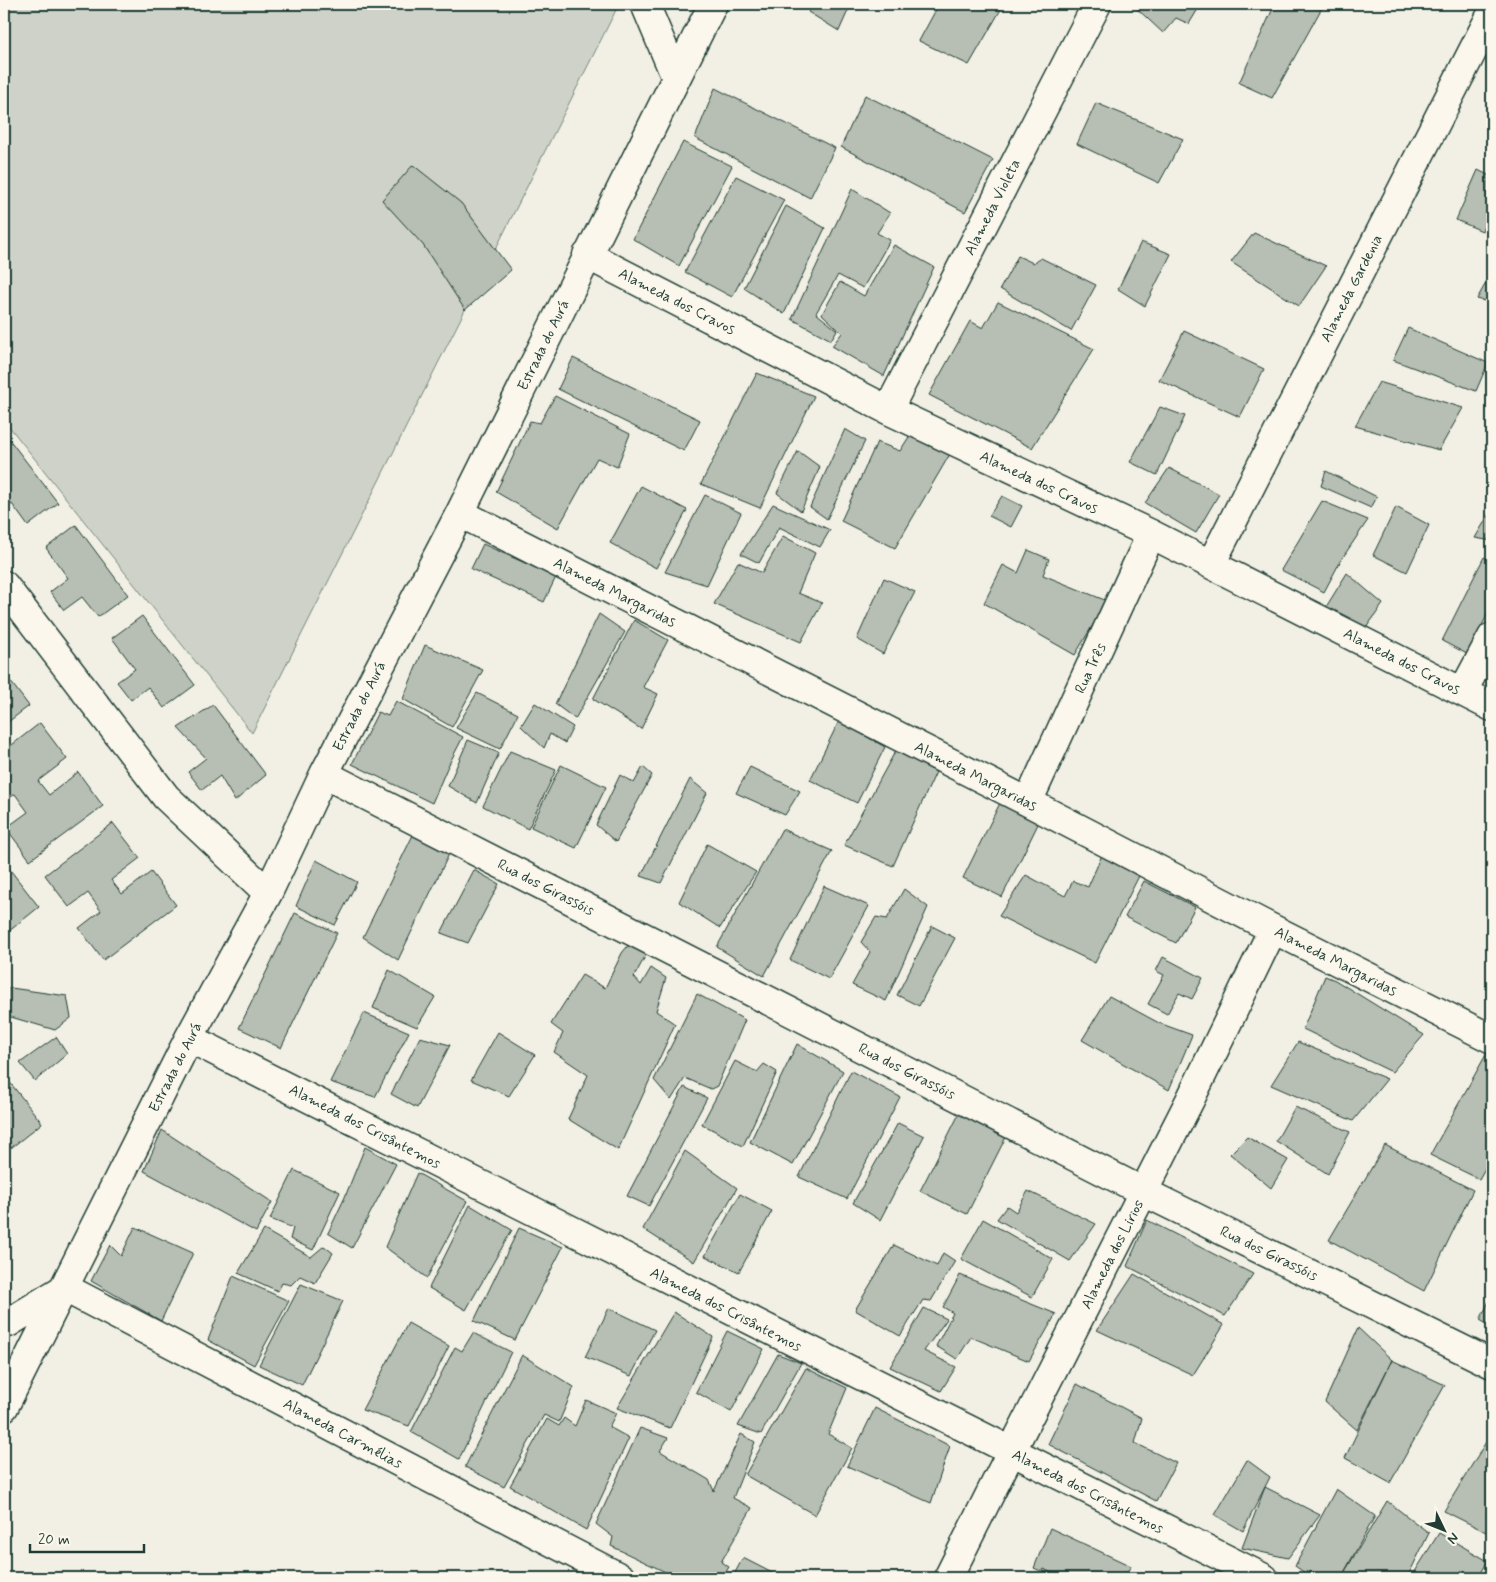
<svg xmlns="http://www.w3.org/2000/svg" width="1496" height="1582" viewBox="0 0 1496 1582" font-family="Mynerve,sans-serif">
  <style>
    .green { fill: #cfd2c8; stroke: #77887e }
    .building { fill: #b7beb3; stroke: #1f3d34 }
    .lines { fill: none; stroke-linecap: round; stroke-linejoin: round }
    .street-casing { stroke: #1f3d34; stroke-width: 31 }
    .street { stroke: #fbf7ec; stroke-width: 28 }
    .labels { text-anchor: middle; stroke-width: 4; stroke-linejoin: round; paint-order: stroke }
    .street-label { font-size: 15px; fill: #1f3d34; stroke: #fbf7ec }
  </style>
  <rect width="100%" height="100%" fill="#f2f0e5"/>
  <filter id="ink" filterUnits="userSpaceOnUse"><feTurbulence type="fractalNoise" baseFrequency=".02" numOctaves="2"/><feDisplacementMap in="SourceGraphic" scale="10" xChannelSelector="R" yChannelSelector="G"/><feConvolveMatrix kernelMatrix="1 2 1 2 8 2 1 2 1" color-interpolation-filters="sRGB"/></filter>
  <g filter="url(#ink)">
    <path class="green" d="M 4,4 L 619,4 L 252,733 L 4,420 Z"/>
    <path class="building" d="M 813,4 L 851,4 L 839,31 L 808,12 Z
      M 939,4 L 1004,4 L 969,65 L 919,41 Z
      M 1132,4 L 1201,4 L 1189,24 L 1176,18 L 1163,33 Z
      M 1275,4 L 1324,4 L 1272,98 L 1239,83 Z
      M 715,88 L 835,148 L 810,198 L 695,138 Z
      M 865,95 L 993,160 L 965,212 L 841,147 Z
      M 1096,103 L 1183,139 L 1159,183 L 1077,144 Z
      M 683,142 L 732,166 L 679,266 L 633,239 Z
      M 413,165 L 461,203 L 511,270 L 465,310 L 423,245 L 382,200 Z
      M 1478,170 L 1492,177 L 1492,210 L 1482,231 L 1456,220 Z
      M 736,176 L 784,200 L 732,297 L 685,272 Z
      M 852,189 L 890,213 L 877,233 L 890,240 L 863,288 L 838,275 L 816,313 L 837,330 L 831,340 L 792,319 Z
      M 786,206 L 825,228 L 784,314 L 744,288 Z
      M 1254,233 L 1326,266 L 1299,306 L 1231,262 Z
      M 1141,242 L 1171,254 L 1145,306 L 1118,289 Z
      M 894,245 L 934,267 L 884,376 L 832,346 L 842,333 L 822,314 L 840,282 L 864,296 Z
      M 1018,256 L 1033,263 L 1041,258 L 1096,285 L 1071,331 L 1000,289 Z
      M 1492,272 L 1492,303 L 1477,299 Z
      M 998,302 L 1094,349 L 1032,448 L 929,395 L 970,321 L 983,328 Z
      M 1408,328 L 1488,363 L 1476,391 L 1393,360 Z
      M 1184,331 L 1264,369 L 1240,417 L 1159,380 Z
      M 573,358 L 700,420 L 684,451 L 558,389 Z
      M 757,373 L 814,396 L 760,508 L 701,484 Z
      M 1379,382 L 1463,408 L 1439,450 L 1355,426 Z
      M 555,396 L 630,434 L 617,467 L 597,458 L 558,528 L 496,492 L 530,421 L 540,423 Z
      M 1160,407 L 1185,416 L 1157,475 L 1130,462 Z
      M 845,429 L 865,441 L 827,519 L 810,507 Z
      M 912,432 L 950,454 L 895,548 L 841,521 L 877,442 L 900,451 Z
      M 5,434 L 58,503 L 28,526 L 12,504 L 4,510 L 4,435 Z
      M 798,451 L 820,467 L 801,511 L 777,493 Z
      M 1169,468 L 1219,494 L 1196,533 L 1145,503 Z
      M 1326,471 L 1377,497 L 1371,508 L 1321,486 Z
      M 641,486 L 687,510 L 656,568 L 610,543 Z
      M 705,495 L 741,513 L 707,585 L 665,572 Z
      M 1002,496 L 1022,506 L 1011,527 L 989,516 Z
      M 1322,501 L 1368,520 L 1341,560 L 1324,592 L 1281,570 Z
      M 773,504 L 830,530 L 820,547 L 779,527 L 759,563 L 741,554 Z
      M 1396,507 L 1429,525 L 1407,572 L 1373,555 Z
      M 1492,509 L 1492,541 L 1475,538 Z
      M 76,525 L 128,595 L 98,617 L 82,597 L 64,610 L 50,592 L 68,578 L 46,548 Z
      M 783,536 L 815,553 L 798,593 L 822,603 L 801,642 L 714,604 L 738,562 L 762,573 Z
      M 483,544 L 556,577 L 544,602 L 471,569 Z
      M 1028,550 L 1049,559 L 1043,575 L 1107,601 L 1075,655 L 984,603 L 1003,565 L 1018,573 Z
      M 1484,557 L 1492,562 L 1492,606 L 1467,654 L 1442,641 Z
      M 1347,573 L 1383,604 L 1366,628 L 1326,607 Z
      M 884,578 L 915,592 L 883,654 L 857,639 Z
      M 599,614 L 625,632 L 575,719 L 555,704 Z
      M 142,616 L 195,685 L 164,708 L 148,687 L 131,700 L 117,682 L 135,669 L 112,638 Z
      M 634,620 L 668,640 L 643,687 L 658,694 L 641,729 L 593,699 Z
      M 425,645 L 483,670 L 452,727 L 403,699 Z
      M 4,673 L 29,706 L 4,725 Z
      M 477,693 L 518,714 L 500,749 L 456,728 Z
      M 396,701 L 463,737 L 447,768 L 432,803 L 352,764 L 378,712 L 388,716 Z
      M 535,703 L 573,727 L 565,743 L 550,734 L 544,748 L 521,726 Z
      M 213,705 L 266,775 L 235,801 L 220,776 L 202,790 L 188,772 L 206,758 L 178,728 Z
      M 839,721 L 885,747 L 857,803 L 810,780 Z
      M 40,723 L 67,759 L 38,781 L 49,795 L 78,772 L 103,806 L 30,860 L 6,828 L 28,812 L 15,794 L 4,802 L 4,751 Z
      M 468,740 L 499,753 L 477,803 L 448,786 Z
      M 896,750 L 936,772 L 893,866 L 844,845 Z
      M 510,751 L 556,770 L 528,829 L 483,806 Z
      M 561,765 L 606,787 L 576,848 L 531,827 Z
      M 643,767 L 652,775 L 616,842 L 596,825 L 620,775 L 634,783 Z
      M 750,767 L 800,791 L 785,815 L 736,793 Z
      M 690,779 L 707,793 L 661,883 L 641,876 Z
      M 1001,801 L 1040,820 L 1002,897 L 963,878 Z
      M 113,823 L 140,858 L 111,880 L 122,894 L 151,872 L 176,905 L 103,960 L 79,928 L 101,911 L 88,893 L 69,907 L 45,875 Z
      M 782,829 L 832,851 L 764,976 L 717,947 Z
      M 413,835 L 450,852 L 398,960 L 363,937 Z
      M 707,844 L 756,872 L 720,928 L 679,902 Z
      M 1102,855 L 1140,874 L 1095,963 L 999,916 L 1026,875 L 1065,896 L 1073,881 L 1088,887 Z
      M 316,860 L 357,882 L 335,925 L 296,906 Z
      M 4,862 L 39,907 L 8,932 L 4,926 Z
      M 474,870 L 499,884 L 468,943 L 441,933 Z
      M 1144,881 L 1195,907 L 1176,943 L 1125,917 Z
      M 824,886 L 869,906 L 829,979 L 790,960 Z
      M 904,889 L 928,907 L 886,1001 L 852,985 L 870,952 L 861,942 L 876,917 L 887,919 Z
      M 295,913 L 337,933 L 281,1048 L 239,1028 Z
      M 932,926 L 955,938 L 919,1006 L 897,995 Z
      M 631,942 L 647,953 L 634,977 L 641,985 L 651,968 L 666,978 L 656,1011 L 675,1024 L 618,1150 L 568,1119 L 588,1075 L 554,1052 L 563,1033 L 551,1024 L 582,975 L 605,988 L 622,953 Z
      M 1163,957 L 1203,978 L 1192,999 L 1179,993 L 1167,1014 L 1148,1004 L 1164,975 L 1156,971 Z
      M 389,970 L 435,997 L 417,1027 L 373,1008 Z
      M 1325,976 L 1335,980 L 1424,1035 L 1392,1072 L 1303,1029 Z
      M 4,987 L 67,996 L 71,1018 L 55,1030 L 4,1015 Z
      M 697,994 L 745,1020 L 717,1086 L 711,1089 L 685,1078 L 671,1100 L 654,1080 Z
      M 1109,996 L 1159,1023 L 1192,1035 L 1169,1090 L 1082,1040 Z
      M 364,1013 L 409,1032 L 375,1097 L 330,1082 Z
      M 498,1032 L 535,1055 L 509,1096 L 471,1080 Z
      M 56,1037 L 67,1054 L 35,1081 L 20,1063 Z
      M 420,1037 L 450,1045 L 417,1108 L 391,1094 Z
      M 1298,1042 L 1387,1079 L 1353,1121 L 1271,1085 Z
      M 797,1044 L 843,1071 L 793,1165 L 750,1142 Z
      M 1488,1051 L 1492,1053 L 1492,1156 L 1479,1179 L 1430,1155 Z
      M 735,1061 L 757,1072 L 764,1064 L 777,1072 L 743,1146 L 702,1124 Z
      M 851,1071 L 900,1097 L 847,1199 L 799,1177 Z
      M 4,1075 L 42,1123 L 11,1148 L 4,1139 Z
      M 684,1087 L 707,1098 L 649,1206 L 627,1196 Z
      M 1295,1107 L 1350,1132 L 1328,1174 L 1276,1141 Z
      M 959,1114 L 1006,1137 L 967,1214 L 920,1191 Z
      M 898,1123 L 924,1136 L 880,1220 L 853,1203 Z
      M 162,1130 L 272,1202 L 256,1232 L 144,1171 Z
      M 1247,1137 L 1288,1160 L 1271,1188 L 1230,1154 Z
      M 1385,1145 L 1473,1190 L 1424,1291 L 1329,1240 Z
      M 365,1147 L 396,1164 L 352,1248 L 328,1233 L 345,1197 Z
      M 685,1151 L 737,1188 L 694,1262 L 643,1229 Z
      M 294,1170 L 340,1192 L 313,1250 L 290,1239 L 293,1228 L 270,1219 Z
      M 417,1173 L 467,1201 L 427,1278 L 385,1247 Z
      M 1028,1191 L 1096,1224 L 1070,1261 L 997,1219 L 1007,1206 L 1016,1212 Z
      M 740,1194 L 772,1211 L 739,1272 L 705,1256 Z
      M 470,1205 L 512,1230 L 466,1310 L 429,1288 Z
      M 983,1219 L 1053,1259 L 1032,1297 L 961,1259 Z
      M 1147,1220 L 1253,1274 L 1225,1316 L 1127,1266 Z
      M 135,1227 L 193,1253 L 161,1321 L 91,1281 L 110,1245 L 121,1256 Z
      M 519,1228 L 563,1247 L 515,1340 L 474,1321 Z
      M 264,1230 L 311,1257 L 324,1246 L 333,1253 L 315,1283 L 300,1276 L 291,1285 L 282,1283 L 278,1291 L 238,1273 Z
      M 894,1245 L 937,1266 L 943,1253 L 955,1261 L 931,1301 L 923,1300 L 900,1336 L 855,1310 Z
      M 1134,1274 L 1224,1325 L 1193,1375 L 1097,1330 Z
      M 960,1275 L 1056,1314 L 1029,1361 L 971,1337 L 957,1359 L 936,1346 L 953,1313 L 943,1307 Z
      M 233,1276 L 289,1301 L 254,1365 L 208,1340 Z
      M 301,1284 L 343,1301 L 302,1385 L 259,1365 Z
      M 1492,1295 L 1492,1327 L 1480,1320 Z
      M 609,1308 L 655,1330 L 631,1376 L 585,1357 Z
      M 924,1308 L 947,1319 L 924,1351 L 956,1367 L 941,1391 L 890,1367 Z
      M 674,1312 L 713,1337 L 670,1428 L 617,1408 Z
      M 408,1323 L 449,1346 L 409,1426 L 362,1410 Z
      M 1358,1328 L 1392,1360 L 1357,1430 L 1325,1402 Z
      M 727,1331 L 764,1349 L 731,1412 L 696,1392 Z
      M 473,1333 L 511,1352 L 459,1459 L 411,1432 L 455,1347 L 462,1351 Z
      M 778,1354 L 801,1363 L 761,1434 L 738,1426 Z
      M 522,1355 L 574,1387 L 559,1422 L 544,1415 L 504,1487 L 465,1467 Z
      M 1392,1360 L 1445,1385 L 1390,1483 L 1345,1458 Z
      M 806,1368 L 847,1388 L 828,1434 L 852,1448 L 815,1515 L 745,1475 Z
      M 1077,1384 L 1142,1418 L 1135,1443 L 1176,1463 L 1156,1501 L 1048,1444 Z
      M 586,1400 L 616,1413 L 609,1427 L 629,1438 L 586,1530 L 510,1486 L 547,1419 L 559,1426 L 564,1418 L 575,1426 Z
      M 875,1408 L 950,1446 L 931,1503 L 847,1466 Z
      M 640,1428 L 668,1438 L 660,1451 L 709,1480 L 714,1491 L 741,1434 L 755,1442 L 733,1498 L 752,1508 L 721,1562 L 729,1567 L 722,1578 L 678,1578 L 611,1546 L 613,1537 L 596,1524 Z
      M 1492,1432 L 1492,1535 L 1444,1511 Z
      M 1247,1460 L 1270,1477 L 1243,1531 L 1215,1515 Z
      M 1265,1487 L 1320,1515 L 1288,1558 L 1242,1548 Z
      M 1336,1489 L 1375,1516 L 1341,1578 L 1312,1578 L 1295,1566 Z
      M 1387,1501 L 1429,1533 L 1407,1578 L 1341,1578 Z
      M 1050,1528 L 1131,1566 L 1123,1578 L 1055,1578 L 1034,1568 Z
      M 1439,1533 L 1488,1561 L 1478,1578 L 1411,1578 Z
      M 743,1558 L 782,1578 L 732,1578 Z
      M 1044,1569 L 1061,1578 L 1039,1578 Z
      M 1491,1570 L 1492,1571 L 1492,1578 L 1487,1578 Z"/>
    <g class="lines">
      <defs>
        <path id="street" d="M 645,4 L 676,78
          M 587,255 L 888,410 L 1151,534 L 1492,707
          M 888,410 L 1097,4
          M 460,513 L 1028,802 L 1273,929 L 1492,1039
          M 1211,564 L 1492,13
          M 4,585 L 166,797 L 268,893
          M 1463,691 L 1492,637
          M 324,774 L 1144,1192 L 1492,1364
          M 1028,802 L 1151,534
          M 189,1038 L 1264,1578
          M 4,1317 L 8,1323 L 65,1288 L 621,1578
          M 4,1407 L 189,1038 L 268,893 L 324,774 L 460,513 L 713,4
          M 948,1578 L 1011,1452 L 1190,1100 L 1273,929"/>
      </defs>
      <use href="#street" class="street-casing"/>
      <use href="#street" class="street"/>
    </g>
  </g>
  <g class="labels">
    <g class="street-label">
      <text transform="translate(992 207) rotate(-63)" y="5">Alameda Violeta</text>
      <text transform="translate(1351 288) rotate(-63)" y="5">Alameda Gardenia</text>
      <text transform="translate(677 301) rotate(27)" y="5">Alameda dos Cravos</text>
      <text transform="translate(543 345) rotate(-64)" y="5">Estrada do Aurá</text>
      <text transform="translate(1039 482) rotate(25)" y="5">Alameda dos Cravos</text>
      <text transform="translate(615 592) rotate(27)" y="5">Alameda Margaridas</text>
      <text transform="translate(1402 661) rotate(27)" y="5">Alameda dos Cravos</text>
      <text transform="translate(1090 668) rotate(-65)" y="5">Rua Três</text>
      <text transform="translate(359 706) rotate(-63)" y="5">Estrada do Aurá</text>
      <text transform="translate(976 776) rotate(27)" y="5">Alameda Margaridas</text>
      <text transform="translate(546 887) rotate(27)" y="5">Rua dos Girassóis</text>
      <text transform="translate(1336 961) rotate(27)" y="5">Alameda Margaridas</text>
      <text transform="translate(175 1067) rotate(-63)" y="5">Estrada do Aurá</text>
      <text transform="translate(907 1071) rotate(27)" y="5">Rua dos Girassóis</text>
      <text transform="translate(365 1126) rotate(27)" y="5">Alameda dos Crisântemos</text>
      <text transform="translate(1269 1253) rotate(26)" y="5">Rua dos Girassóis</text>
      <text transform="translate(1112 1254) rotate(-63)" y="5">Alameda dos Lirios</text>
      <text transform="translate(726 1309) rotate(27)" y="5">Alameda dos Crisântemos</text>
      <text transform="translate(343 1433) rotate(28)" y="5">Alameda Carmélias</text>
      <text transform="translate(1088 1491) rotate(27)" y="5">Alameda dos Crisântemos</text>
    </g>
  </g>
  <rect width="1496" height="1582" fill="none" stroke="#fbf7ec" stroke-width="20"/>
  <rect x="10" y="10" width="1476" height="1562" fill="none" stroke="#1f3d34" stroke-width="2" filter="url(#ink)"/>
  <g transform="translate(1444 1530) rotate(133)" stroke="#fbf7ec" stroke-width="4" paint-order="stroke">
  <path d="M0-4L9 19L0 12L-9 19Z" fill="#1f3d34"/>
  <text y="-8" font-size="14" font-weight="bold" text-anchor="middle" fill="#1f3d34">N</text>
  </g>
  <path d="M30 1544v8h114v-8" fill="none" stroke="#1f3d34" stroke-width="2.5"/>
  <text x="38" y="1544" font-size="15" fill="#1f3d34" stroke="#fbf7ec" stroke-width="4" paint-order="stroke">20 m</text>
</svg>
